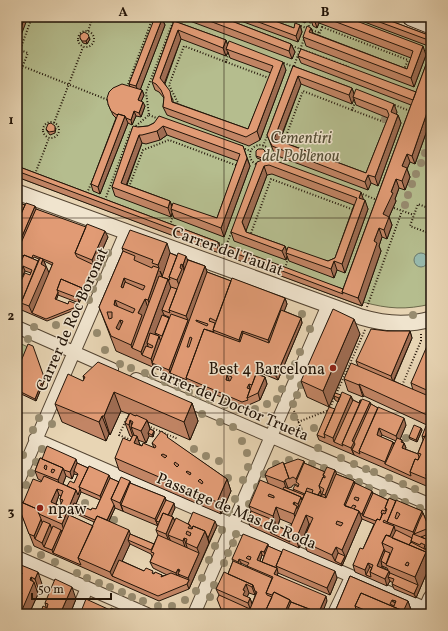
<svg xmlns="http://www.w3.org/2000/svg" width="448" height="631" viewBox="0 0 448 631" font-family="Vollkorn,serif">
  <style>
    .green { fill: #b5bd8e; stroke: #6b684a }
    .water { fill: #97b9ad; stroke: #68776b }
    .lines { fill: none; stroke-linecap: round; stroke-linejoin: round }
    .pedestrian-casing { stroke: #534432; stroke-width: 11 }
    .minor-casing { stroke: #534432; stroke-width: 14 }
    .tertiary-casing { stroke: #534432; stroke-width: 17 }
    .secondary-casing { stroke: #211307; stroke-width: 19 }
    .path { stroke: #211307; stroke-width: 2; stroke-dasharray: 1 2; stroke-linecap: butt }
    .pedestrian { stroke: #f0e4ce; stroke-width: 9 }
    .minor { stroke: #f0e4ce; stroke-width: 12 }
    .tertiary { stroke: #f0e4ce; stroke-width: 15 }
    .secondary { stroke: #f0e4ce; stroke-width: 17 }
    .tree { fill: #978b6f }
    .wall { fill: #c28565; stroke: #211307; fill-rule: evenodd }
    .shaded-wall { fill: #9e6c52; stroke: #211307 }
    .building { fill: #e19b75; stroke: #211307; fill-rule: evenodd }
    .grid { fill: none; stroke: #211307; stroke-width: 1; stroke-opacity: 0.55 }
    .poi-dot { fill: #8f2418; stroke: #f0e4ce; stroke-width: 1.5 }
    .labels { text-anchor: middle; stroke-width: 3; stroke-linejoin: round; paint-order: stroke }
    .park-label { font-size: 16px; font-style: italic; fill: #554e36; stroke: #f0e4ce }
    .street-label { font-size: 16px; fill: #211307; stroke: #f0e4ce }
    .poi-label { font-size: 16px; fill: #211307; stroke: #f0e4ce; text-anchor: end }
    .neatline { fill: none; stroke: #211307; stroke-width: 1.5 }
    .grid-label { font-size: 13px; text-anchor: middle; font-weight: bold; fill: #211307 }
  </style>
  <rect width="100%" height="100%" fill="#e8d5b4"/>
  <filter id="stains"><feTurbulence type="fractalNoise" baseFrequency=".005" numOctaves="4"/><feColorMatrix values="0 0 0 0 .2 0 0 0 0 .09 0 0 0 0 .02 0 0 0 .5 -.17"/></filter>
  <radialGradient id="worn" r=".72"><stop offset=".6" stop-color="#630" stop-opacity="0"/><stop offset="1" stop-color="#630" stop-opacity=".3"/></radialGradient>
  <path class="green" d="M 23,17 L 365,17 L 431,42 L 431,304 C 406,310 388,309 363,302 L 362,306 L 17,177 L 17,31 Z
    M 17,342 L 28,347 L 17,372 Z"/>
  <path class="water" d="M414 260a7 7 0 1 1 14 0a7 7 0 1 1-14 0Z"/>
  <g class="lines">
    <defs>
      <path id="pedestrian" d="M 332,614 L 350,576"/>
      <path id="minor" d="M 17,327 L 112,369
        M 136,379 L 431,505
        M 35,439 L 427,609
        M 17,484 L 126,232
        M 17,557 L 147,614
        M 76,614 L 87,588
        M 194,614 L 328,305"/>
      <path id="tertiary" d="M 17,192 L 361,317 C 384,324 407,326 431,319
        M 424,614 L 431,598"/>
      <path id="secondary" d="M 411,17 L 431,25"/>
    </defs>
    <use href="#pedestrian" class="pedestrian-casing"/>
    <use href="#minor" class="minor-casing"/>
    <use href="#tertiary" class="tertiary-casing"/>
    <use href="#secondary" class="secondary-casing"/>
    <path class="path" d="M 162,17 L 176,22
      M 295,25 L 298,17
      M 298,25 L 320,33
      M 322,27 L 408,60 L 403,72 L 317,40 Z
      M 308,29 L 312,17
      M78 39a8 8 0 1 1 16 0a8 8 0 1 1-16 0Z
      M 88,31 L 93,17
      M 292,46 L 349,67
      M 423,49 L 431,52
      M 226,62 L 269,78 L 268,79
      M 281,62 L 294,67
      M 17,64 L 108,100
      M 294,66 L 304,39
      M 17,80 L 28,53 L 20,50 L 32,17
      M 127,87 L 153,17
      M 392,104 L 410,111
      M 179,105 L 169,85 L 184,46 L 226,62 L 229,52
      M 352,110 L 387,123 L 387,124
      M 149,115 L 159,119
      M43 130a8 8 0 1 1 16 0a8 8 0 1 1-16 0Z
      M 54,123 L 83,47
      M 283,144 L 303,91 L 352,110 L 356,100
      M250 155a10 10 0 1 1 20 0a10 10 0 1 1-20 0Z
      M 263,146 L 268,134
      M 242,148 L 251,151
      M 35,174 L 49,138
      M 129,187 L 143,150 L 169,140 L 238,166
      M 87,193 L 93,179
      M 360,193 L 377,200
      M 105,200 L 131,130 L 149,115 L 146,92 L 173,22
      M 394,208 L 414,215
      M 431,209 L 418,204 L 410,226 L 431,234
      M 170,225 L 174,213
      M 250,236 L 271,179 L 354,210
      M 216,242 L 227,247
      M 223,253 L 232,231
      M 285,268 L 289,256
      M 367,307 L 402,211
      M 401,388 L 421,341 L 421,334
      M 294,411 L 305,438
      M 129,419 L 127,418 L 119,435 L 133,441
      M 298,422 L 329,410 L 365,330
      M 148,426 L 178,439
      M 158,611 L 164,614"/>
    <use href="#pedestrian" class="pedestrian"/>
    <use href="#minor" class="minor"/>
    <use href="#tertiary" class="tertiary"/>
    <use href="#secondary" class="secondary"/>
  </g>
  <g class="tree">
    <circle cx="385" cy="119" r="4"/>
    <circle cx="425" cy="153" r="4"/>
    <circle cx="421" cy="163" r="4"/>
    <circle cx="416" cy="174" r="4"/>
    <circle cx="412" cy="184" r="4"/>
    <circle cx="408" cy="195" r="4"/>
    <circle cx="405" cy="205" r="4"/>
    <circle cx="108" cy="253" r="4"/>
    <circle cx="102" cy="264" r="4"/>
    <circle cx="98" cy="277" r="4"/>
    <circle cx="93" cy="289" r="4"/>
    <circle cx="89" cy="300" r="4"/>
    <circle cx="302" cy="314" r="4"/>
    <circle cx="413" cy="315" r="4"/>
    <circle cx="69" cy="321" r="4"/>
    <circle cx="56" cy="325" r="4"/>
    <circle cx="34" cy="327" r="4"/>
    <circle cx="310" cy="329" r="4"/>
    <circle cx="97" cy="333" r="4"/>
    <circle cx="28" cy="339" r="4"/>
    <circle cx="105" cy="350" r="4"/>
    <circle cx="300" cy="352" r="4"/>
    <circle cx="120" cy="364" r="4"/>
    <circle cx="295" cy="364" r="4"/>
    <circle cx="131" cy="368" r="4"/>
    <circle cx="145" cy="373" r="4"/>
    <circle cx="153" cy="376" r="4"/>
    <circle cx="290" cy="376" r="4"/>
    <circle cx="165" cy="382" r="4"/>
    <circle cx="301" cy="385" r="4"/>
    <circle cx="178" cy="387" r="4"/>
    <circle cx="282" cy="389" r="4"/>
    <circle cx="189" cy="392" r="4"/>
    <circle cx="199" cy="395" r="4"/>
    <circle cx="297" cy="395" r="4"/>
    <circle cx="277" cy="399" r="4"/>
    <circle cx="210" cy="400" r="4"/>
    <circle cx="267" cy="404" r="4"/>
    <circle cx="293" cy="404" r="4"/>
    <circle cx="225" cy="405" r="4"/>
    <circle cx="255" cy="409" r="4"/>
    <circle cx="202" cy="414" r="4"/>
    <circle cx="294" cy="417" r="4"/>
    <circle cx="39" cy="418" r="4"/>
    <circle cx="220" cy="422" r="4"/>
    <circle cx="52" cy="424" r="4"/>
    <circle cx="233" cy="427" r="4"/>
    <circle cx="314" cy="428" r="4"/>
    <circle cx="33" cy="430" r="4"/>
    <circle cx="299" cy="430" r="4"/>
    <circle cx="406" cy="438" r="4"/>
    <circle cx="242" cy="441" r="4"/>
    <circle cx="318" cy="448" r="4"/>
    <circle cx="42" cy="449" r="4"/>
    <circle cx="194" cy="449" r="4"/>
    <circle cx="247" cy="453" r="4"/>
    <circle cx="23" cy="455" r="4"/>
    <circle cx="206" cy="456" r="4"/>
    <circle cx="341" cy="458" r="4"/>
    <circle cx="289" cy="460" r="4"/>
    <circle cx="219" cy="461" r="4"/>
    <circle cx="36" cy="462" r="4"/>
    <circle cx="276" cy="464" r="4"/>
    <circle cx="312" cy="464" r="4"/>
    <circle cx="354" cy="464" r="4"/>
    <circle cx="248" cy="467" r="4"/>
    <circle cx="324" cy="468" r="4"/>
    <circle cx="366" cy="469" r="4"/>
    <circle cx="374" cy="472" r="4"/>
    <circle cx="31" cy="473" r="4"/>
    <circle cx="264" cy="474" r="4"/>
    <circle cx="228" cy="478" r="4"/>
    <circle cx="349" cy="478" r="4"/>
    <circle cx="389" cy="478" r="4"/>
    <circle cx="243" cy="480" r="4"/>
    <circle cx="359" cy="482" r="4"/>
    <circle cx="403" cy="484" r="4"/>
    <circle cx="26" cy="485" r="4"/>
    <circle cx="257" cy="487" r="4"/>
    <circle cx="369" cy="488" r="4"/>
    <circle cx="415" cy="489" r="4"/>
    <circle cx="383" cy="493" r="4"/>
    <circle cx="394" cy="498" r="4"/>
    <circle cx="235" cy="499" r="4"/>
    <circle cx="405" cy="502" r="4"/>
    <circle cx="85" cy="503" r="4"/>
    <circle cx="249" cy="504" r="4"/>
    <circle cx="420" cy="508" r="4"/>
    <circle cx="229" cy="512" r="4"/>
    <circle cx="245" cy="514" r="4"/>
    <circle cx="114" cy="520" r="4"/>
    <circle cx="290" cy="528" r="4"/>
    <circle cx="222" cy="530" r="4"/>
    <circle cx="236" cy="534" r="4"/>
    <circle cx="233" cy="543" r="4"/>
    <circle cx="215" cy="546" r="4"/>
    <circle cx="28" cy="549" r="4"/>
    <circle cx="228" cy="553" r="4"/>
    <circle cx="41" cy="555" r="4"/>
    <circle cx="209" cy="560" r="4"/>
    <circle cx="55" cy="562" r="4"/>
    <circle cx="224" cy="563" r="4"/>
    <circle cx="77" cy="573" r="4"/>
    <circle cx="87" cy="578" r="4"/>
    <circle cx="202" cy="578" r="4"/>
    <circle cx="99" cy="583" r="4"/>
    <circle cx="214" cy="585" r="4"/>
    <circle cx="110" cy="587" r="4"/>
    <circle cx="196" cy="591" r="4"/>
    <circle cx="122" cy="592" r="4"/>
    <circle cx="132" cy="597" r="4"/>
    <circle cx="210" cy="597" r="4"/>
    <circle cx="185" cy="600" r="4"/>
    <circle cx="143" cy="601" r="4"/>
    <circle cx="158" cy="606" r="4"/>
    <circle cx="172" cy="606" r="4"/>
  </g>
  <path class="wall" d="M 179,17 L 221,17 L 291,44 L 295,52 L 292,59 Z
    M 230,17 L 264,17 L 294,28 L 300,25 L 302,32 L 298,42 Z
    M 299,17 L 307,17 L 305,23 L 301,21 Z
    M 310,17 L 346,17 L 426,55 L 414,87 L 306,46 L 303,37 L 311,28 L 313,33 L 407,69 L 411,58 L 319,23 L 317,28 L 313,26 Z
    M 351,17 L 380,17 L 431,36 L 431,47 Z
    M 162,19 L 165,25 L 140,90 L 142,90 L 144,95 L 141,101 L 145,106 L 141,117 L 136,116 L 132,125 L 128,123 L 100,194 L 93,191 L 91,184 L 116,118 L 113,115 L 108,104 L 130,87 L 129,84 Z
    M 174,21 L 226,40 L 228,46 L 286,70 L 260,140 L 249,146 L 167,115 L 163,107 L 164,98 L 159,92 L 155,90 L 152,82 ZM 181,39 L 226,56 L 228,52 L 230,58 L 271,73 L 248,129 L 173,102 L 173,100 L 165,84 Z
    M 80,38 L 90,39 L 87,44 L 83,43 Z
    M 431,51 L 431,119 L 415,164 L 410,162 L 407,169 L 410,177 L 405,190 L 399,188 L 395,199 L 396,201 L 389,217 L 392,225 L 387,239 L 382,237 L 379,246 L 381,251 L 362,306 L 227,256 L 224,249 L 343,289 L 411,105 L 301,63 L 298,56 L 416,92 Z
    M 293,66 L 352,88 L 354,94 L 397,112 L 396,114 L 398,115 L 401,123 L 378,186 L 371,183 L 368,190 L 275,155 L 267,135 ZM 301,84 L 352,104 L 354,99 L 356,105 L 388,118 L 366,173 L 280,141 Z
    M 154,123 L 243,146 L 250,166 L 224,237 L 174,218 L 172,213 L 171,217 L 115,196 L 112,187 L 138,127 L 148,126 ZM 167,135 L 238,161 L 217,218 L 172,206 L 170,201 L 127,185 L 142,143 L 146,144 L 160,140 Z
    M 56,128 L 55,133 L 50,135 L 47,131 L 46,129 Z
    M 265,154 L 265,158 L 263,160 L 364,200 L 368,209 L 345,273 L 337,270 L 334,278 L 289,261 L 287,256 L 286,260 L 234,241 L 231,232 L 262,160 L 257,158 L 256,156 ZM 272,174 L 354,205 L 335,258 L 328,261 L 287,251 L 285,246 L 246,232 L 246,230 L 267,175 Z
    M 17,166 L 218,242 L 221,249 L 219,253 L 17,177 Z
    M 17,202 L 108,237 L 79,303 L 58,295 L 56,300 L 68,304 L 77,304 L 78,307 L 77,309 L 47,321 L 17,308 L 17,271 L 22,258 L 17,256 ZM 34,257 L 39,259 L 38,261 L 33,259 ZM 44,261 L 52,265 L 49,273 L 46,267 ZM 25,271 L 31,273 L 30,275 L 22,280 L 21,276 L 22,277 Z
    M 122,248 L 170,253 L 205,266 L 207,272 L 231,281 L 285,298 L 287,304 L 284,311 L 301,318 L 302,323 L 278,380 L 261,373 L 260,375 L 265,377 L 267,384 L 260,400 L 244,407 L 116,351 L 99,307 L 123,251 ZM 164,315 L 169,317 L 169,318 L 163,316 Z
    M 387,331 L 410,331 L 412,338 L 394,381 L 413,390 L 411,383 L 429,347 L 428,344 L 431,345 L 431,488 L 319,440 L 317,435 L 335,409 L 338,402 L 335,400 L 334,396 L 341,395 L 351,396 L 353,400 L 359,403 L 371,404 L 406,425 L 400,439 L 402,440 L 403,442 L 404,443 L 406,448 L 405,449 L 418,454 L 418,453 L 423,440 L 422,436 L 429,428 L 429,426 L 364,396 L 363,397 L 348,391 L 344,379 L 358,366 L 356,361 ZM 382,435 L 396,441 L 394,444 L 393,442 L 381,437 Z
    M 360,334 L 329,407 L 307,397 L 301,381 Z
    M 17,371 L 45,379 L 36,401 L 17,392 Z
    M 83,376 L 192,403 L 198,421 L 190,440 L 148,422 L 150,429 L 154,431 L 154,433 L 153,437 L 149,436 L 146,443 L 138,440 L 140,445 L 154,448 L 152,443 L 169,439 L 227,479 L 231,491 L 221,514 L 119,470 L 115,458 L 130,441 L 132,437 L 130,436 L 125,423 L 129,414 L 121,411 L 110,435 L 109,434 L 106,441 L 62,422 L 55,404 L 83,381 L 84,380 Z
    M 421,428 L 422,430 L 417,442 L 410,439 L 409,437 Z
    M 40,458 L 77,463 L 119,482 L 130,483 L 165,497 L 166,500 L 175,508 L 171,516 L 173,517 L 175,521 L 188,524 L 217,526 L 189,589 L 159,601 L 34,546 L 18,505 L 23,503 L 41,482 L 42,481 L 38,479 L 35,471 ZM 74,474 L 78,475 L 74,483 L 67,486 L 63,484 L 66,476 L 72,479 ZM 81,492 L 100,500 L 96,509 L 91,510 L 76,504 ZM 59,495 L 61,496 L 60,499 L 61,503 L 60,506 L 56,504 ZM 115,508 L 158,526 L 156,530 L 158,535 L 154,544 L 130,534 L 109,521 ZM 72,512 L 94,522 L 93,526 L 71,516 ZM 130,544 L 151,554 L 152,557 L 150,562 L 153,568 L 167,575 L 162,576 L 162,575 L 144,571 L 122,561 Z
    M 304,461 L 304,463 L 325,472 L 335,470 L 336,474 L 354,481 L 355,483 L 373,493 L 388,500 L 396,501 L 422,511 L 431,533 L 431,563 L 416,598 L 394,589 L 392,584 L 393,583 L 390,581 L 387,586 L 355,572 L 353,565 L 363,549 L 374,524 L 362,519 L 342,566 L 307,551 L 304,542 L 306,538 L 305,536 L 310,524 L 309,524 L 299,548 L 250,526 L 248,520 L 251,511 L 249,506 L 268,483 L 265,475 L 284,464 ZM 295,484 L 297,485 L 298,487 L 293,489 L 294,491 L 288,489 L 288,488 L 292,487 L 292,486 ZM 280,519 L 292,524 L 289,531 L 278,526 ZM 382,566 L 387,568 L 388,570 L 382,567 Z
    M 268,546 L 337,578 L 330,595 L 278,573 L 277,575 L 327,601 L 223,614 L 219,595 L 216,589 L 228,574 L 233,561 L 232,559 ZM 262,555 L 264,556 L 262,562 L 260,561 ZM 241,563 L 247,566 L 248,568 L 241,565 ZM 249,593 L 255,595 L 256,593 L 252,604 L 250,598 L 247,597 Z
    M 17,569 L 20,569 L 42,584 L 39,591 L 37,590 L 38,594 L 29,614 L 17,614 Z
    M 350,576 L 408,601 L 411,610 L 409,614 L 334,614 ZM 392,600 L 396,601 L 395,603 L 392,601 Z
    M 76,599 L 70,614 L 40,614 L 46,607 L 45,603 Z"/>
  <path class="shaded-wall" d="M 25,17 L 28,17 L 17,46 L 17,37 Z
    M 303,17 L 307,17 L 305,23 Z
    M 315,17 L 317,17 L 319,23 L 317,28 L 314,19 Z
    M 162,19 L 165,25 L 139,93 L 136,86 Z
    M 300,25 L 302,32 L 298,42 L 296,36 Z
    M 311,28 L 314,36 L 309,32 Z
    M 178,30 L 181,39 L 163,87 L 160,78 Z
    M 89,37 L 90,39 L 87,44 L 86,41 Z
    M 226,40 L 229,49 L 226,49 L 228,52 L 226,56 L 223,48 Z
    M 291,44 L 295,52 L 292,59 L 289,51 Z
    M 423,46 L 426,55 L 414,87 L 411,78 Z
    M 18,53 L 19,57 L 17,64 L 17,55 Z
    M 283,62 L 286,70 L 260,140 L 257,131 Z
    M 298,76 L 301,84 L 277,147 L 274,139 Z
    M 352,88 L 355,97 L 353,97 L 354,99 L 352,104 L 349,95 Z
    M 142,90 L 144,95 L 140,104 L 138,100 Z
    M 431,101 L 431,119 L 415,164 L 412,156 Z
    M 143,102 L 145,106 L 141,117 L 139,113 Z
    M 394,104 L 397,112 L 394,121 L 391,112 Z
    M 134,111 L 136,116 L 132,125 L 131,120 Z
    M 398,115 L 401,123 L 378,186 L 375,177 Z
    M 125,116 L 128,123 L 100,194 L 98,187 Z
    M 163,126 L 167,135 L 160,140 L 157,131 Z
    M 139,135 L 142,143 L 124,191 L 121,183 Z
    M 265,151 L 265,158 L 263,160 L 262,158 Z
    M 407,154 L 410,162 L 407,169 L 410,177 L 405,190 L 402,181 L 402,166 Z
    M 247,158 L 250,166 L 224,237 L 221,228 Z
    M 264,166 L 267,175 L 246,231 L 242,222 Z
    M 368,175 L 371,183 L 368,190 L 365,182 Z
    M 396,179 L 399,188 L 395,199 L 396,201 L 389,217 L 392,225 L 387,239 L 384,230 L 383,214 Z
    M 361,192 L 364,201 L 359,198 Z
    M 365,200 L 368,209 L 345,273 L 342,264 Z
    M 170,201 L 173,210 L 171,209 L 172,213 L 171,217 L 168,208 Z
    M 35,206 L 37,211 L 17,254 L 17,248 Z
    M 379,228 L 382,237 L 379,246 L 381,251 L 362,306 L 358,298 L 374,241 Z
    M 105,231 L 108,237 L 79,303 L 78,298 L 82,288 L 94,265 L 92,260 Z
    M 218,242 L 221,249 L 219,253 L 217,246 Z
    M 167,243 L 173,262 L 163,278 L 160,271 L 163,278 L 153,316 L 148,300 L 159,268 L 158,265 Z
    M 285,246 L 287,253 L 286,253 L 287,256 L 286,260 L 282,251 Z
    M 179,256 L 186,276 L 182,293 L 177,280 Z
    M 186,256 L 191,268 L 188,277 L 183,265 Z
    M 43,259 L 50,275 L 32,313 L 29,306 L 27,305 Z
    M 334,261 L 337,270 L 334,278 L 331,269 Z
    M 23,266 L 25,271 L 22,277 L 21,272 Z
    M 205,266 L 208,275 L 170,373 L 169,370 L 188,320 L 186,316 Z
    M 19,271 L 21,276 L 19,280 L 17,275 Z
    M 21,277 L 23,281 L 20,286 L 18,282 Z
    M 124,278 L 130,294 L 121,287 Z
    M 168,279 L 172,291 L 162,310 L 164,315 L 157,334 L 155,333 L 156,335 L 147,343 L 150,352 L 142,355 L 141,352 Z
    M 19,286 L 21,290 L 17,299 L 17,291 Z
    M 58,292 L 58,295 L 56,301 L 55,299 Z
    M 285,298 L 287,304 L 271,347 L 268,340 Z
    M 145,299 L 150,314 L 132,348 L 131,345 L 138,313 Z
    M 115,300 L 121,316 L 120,320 L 125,335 L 116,328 L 114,305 Z
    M 301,318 L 302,323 L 278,380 L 276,376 Z
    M 354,319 L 360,334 L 329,407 L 323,391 Z
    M 242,331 L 245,337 L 242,346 L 239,340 Z
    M 410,331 L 412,338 L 393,382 L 391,376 Z
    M 159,336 L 162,345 L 152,363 L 154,368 L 151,359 Z
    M 259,369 L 261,373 L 255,390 L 253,386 Z
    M 227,375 L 229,380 L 227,384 L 226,380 Z
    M 44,377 L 45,379 L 36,401 L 35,399 Z
    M 265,377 L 267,384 L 260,400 L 258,393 Z
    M 249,384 L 250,389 L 249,393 L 247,388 Z
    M 359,384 L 364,396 L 363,397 L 359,385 Z
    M 114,392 L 121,411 L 110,435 L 104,416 Z
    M 351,396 L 354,405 L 334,442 L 333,438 Z
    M 370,402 L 373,409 L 352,450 L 354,455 L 351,448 L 352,441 Z
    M 192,403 L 198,421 L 190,440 L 184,422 Z
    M 431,406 L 431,424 L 430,424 L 427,415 Z
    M 102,416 L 109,434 L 106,441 L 99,422 Z
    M 404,418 L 406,425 L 399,442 L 396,436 Z
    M 130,420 L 133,428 L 131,427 L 134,435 L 133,437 L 129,425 Z
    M 147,420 L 151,432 L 148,433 L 149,436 L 146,443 L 141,431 Z
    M 379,428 L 382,435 L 379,442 L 377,435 Z
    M 421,428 L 422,430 L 417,442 L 416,440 Z
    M 154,431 L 154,433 L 153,437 L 152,435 Z
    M 137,436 L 141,448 L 134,443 Z
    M 17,438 L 19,444 L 17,449 Z
    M 393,442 L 396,449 L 385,464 L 385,462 Z
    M 404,443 L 406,448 L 404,452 L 402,448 Z
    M 76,459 L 78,466 L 74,471 L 74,474 L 72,479 L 70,472 Z
    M 304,461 L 306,468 L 297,483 L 296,479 Z
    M 63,468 L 66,476 L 61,489 L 58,480 Z
    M 335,470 L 340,482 L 329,507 L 325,495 Z
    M 109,475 L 111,480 L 102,501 L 100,496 Z
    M 227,479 L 231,491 L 221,514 L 217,502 Z
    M 285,480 L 288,488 L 287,491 L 284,482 Z
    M 130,481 L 133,489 L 121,505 L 123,511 L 120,503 Z
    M 354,481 L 357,490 L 349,509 L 344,505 Z
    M 57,489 L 59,495 L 54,509 L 51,502 Z
    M 80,489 L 81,492 L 73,511 L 71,510 L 72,512 L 64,531 L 62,524 L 76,490 Z
    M 320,491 L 322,496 L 321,497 L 318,495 Z
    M 372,491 L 374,497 L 363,516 L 362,514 Z
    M 165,497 L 167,504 L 156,521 L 158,526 L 155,519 Z
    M 301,497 L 305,507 L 302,516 L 298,504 Z
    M 294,502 L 296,509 L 297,506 L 302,518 L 298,526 L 294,514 L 293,504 Z
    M 174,503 L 175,508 L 166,529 L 164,524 Z
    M 114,505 L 115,508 L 106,527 L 105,525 Z
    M 276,507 L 280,519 L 277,528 L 273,516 Z
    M 359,511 L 362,519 L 342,566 L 341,564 L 345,556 L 342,550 Z
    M 422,511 L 426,520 L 414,534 L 413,532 Z
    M 306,515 L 309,524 L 299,548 L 296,539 Z
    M 173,517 L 178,529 L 168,535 L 172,544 L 171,546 L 166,534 Z
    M 41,519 L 45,531 L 35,539 L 34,536 Z
    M 273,520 L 275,527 L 271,533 L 269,529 Z
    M 215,521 L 217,526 L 209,543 L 208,538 Z
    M 50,524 L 53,533 L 44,547 L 42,543 Z
    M 394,526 L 396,533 L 386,545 Z
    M 61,530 L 63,534 L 53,553 L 52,550 Z
    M 129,530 L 132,539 L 128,540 L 130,544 L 115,577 L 112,576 L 110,572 Z
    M 205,531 L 209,543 L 189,589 L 187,584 L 189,580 L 188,578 L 199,553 L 197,548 Z
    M 184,538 L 188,550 L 187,553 L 183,541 Z
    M 268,544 L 269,549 L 266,557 L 264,552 Z
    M 336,547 L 339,555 L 335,561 L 332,555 Z
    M 431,547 L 431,563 L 416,598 L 414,594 L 418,585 L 415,577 L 426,552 L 430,552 L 430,550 Z
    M 384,549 L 387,555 L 381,561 L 382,566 L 379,572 L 377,566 Z
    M 261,551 L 262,555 L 259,564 L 257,560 Z
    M 239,559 L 241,563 L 240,566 L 238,562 Z
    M 368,563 L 371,569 L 366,575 L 365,570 Z
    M 277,568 L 278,573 L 276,579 L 274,574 Z
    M 178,569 L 180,574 L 178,574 L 180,577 L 178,580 L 176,573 Z
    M 335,571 L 337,578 L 330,595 L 327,588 Z
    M 389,571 L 391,577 L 388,577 L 390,581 L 387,586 L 385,579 Z
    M 38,572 L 42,584 L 39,591 L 35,579 Z
    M 31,577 L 33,583 L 34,582 L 38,594 L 29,614 L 23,614 L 22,610 Z
    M 246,584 L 249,593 L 247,597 L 243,595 L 243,590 Z
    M 253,585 L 256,593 L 255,595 L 252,587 Z
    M 72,587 L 76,599 L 70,614 L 60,614 Z
    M 326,596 L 327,601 L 322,614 L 318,614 Z
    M 250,598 L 253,607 L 251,611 L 248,603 Z
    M 290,600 L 294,608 L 291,614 L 284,614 Z
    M 408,601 L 411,610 L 409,614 L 399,614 L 401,610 Z"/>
  <path class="building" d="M 19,17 L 25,17 L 17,37 L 17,23 Z
    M 155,17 L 158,17 L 162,19 L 136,86 L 129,84 Z
    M 199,17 L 221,17 L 291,44 L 289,51 Z
    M 245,17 L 264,17 L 294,28 L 295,23 L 300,25 L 296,36 Z
    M 310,17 L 315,17 L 314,19 Z
    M 323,17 L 346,17 L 423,46 L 411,78 L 303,37 L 307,26 L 311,28 L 309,32 L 407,69 L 413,51 Z
    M 366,17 L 380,17 L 431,36 L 431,41 Z
    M 174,21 L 226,40 L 223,48 L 178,30 L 160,78 L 170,91 L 172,102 L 248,129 L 273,66 L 226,49 L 229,41 L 283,62 L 257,131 L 246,137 L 163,107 L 164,97 L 161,90 L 156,84 L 152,82 Z
    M 84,32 L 88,34 L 89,37 L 86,41 L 82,41 L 80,38 L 80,35 Z
    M 301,49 L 416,92 L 413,100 L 298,56 Z
    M 431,51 L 431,101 L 412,156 L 407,154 L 402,166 L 407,168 L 402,181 L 396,179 L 391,192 L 393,193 L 383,214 L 389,217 L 384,230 L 379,228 L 374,241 L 377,243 L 358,298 L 342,292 Z
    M 293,66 L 352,88 L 349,95 L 298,76 L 274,139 L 366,173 L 389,115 L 387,110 L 353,97 L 356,89 L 394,104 L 391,112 L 398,115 L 375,177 L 368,175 L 365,182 L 272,146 L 267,135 Z
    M 122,84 L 142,90 L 138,100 L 143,102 L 139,113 L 134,111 L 131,120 L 126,118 L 125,116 L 118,114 L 117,115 L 111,111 L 108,104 L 107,98 L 109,92 L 113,88 Z
    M 118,114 L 125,116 L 98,187 L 91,184 Z
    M 159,116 L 243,146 L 247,158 L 221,228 L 171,209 L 173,203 L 217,218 L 240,154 L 163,126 L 157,131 L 142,135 L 139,135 L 121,183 L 170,201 L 168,208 L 112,187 L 133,126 L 138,127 L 148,126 L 154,123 Z
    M 51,123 L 55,126 L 55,131 L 49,132 L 46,129 L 48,124 Z
    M 258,149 L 263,149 L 265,151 L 264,156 L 262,158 L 256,156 L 256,151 Z
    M 268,158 L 361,192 L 359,198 L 365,200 L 342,264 L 334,261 L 331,269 L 286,253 L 288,247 L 328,261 L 335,258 L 357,198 L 269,165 L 264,166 L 242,222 L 246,232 L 285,246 L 282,251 L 231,232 L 257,162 Z
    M 17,166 L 218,242 L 217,246 L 17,171 Z
    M 17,202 L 25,205 L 17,223 Z
    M 26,203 L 35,206 L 17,248 L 17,223 Z
    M 36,209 L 86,227 L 75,253 L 77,257 L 94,265 L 83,290 L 82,288 L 61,279 L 57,290 L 58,292 L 55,299 L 68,304 L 69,301 L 77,304 L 76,307 L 46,319 L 32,313 L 53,263 L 33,255 L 32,258 L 24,255 L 23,256 L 17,254 L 17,252 Z
    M 87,224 L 105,231 L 92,260 L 75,253 Z
    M 130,230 L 167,243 L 158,265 L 152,263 L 153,260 L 122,248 Z
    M 226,245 L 343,289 L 342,292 L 343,294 L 224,249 Z
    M 123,251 L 135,256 L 134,260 L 152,268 L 153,266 L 159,268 L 148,300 L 145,299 L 138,313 L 142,315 L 131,345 L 111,336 L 99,307 ZM 124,278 L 145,286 L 143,290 L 125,282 L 123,288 L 121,287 ZM 115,300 L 135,309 L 133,313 L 114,305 ZM 107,312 L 112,312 L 112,318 L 109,319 ZM 120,320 L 123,321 L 119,330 L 116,328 Z
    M 170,253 L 177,256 L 169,277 L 170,280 L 162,277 Z
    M 178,253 L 186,256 L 183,265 L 181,264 L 180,268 L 182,269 L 177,280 L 169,277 Z
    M 24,255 L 38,261 L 21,303 L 22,307 L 17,304 L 17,298 L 22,287 L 19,286 L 17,291 L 17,271 ZM 23,266 L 32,270 L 30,275 L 25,273 L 20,283 L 18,282 L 21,277 L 17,275 L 19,271 L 21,272 Z
    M 40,258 L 43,259 L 41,264 L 46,267 L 29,306 L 21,303 Z
    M 188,260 L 205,266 L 186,316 L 169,310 Z
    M 207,272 L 231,281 L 216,321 L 210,318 L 209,321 L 215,323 L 213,330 L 214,332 L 204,329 L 186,378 L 187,380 L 170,373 ZM 196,320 L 208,324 L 207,326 L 196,321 ZM 190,337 L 192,338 L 189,347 L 187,347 Z
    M 159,276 L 168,279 L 141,352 L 132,348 Z
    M 232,278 L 285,298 L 268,340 L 242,331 L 239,340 L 213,330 Z
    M 61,279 L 82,288 L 78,298 L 57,290 Z
    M 171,287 L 177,289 L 169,310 L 170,313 L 162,310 Z
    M 333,309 L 354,319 L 323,391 L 301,381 Z
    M 281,310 L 301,318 L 276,376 L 259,369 L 257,374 L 256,374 L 252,385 L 249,384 L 247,388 L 250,389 L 247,398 L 248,400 L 242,402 L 186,378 L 204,329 L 240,342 L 243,333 L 269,343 ZM 227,375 L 232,377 L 230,381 L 226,380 Z
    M 171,314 L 188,320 L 169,370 L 152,363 Z
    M 162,315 L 169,318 L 162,336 L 155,333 Z
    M 431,327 L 431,340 L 429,339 L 426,328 Z
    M 371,329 L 387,331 L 410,331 L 391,376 L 356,361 Z
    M 150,333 L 159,336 L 151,359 L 142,355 L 146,346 L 152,348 L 153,346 L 147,343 Z
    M 429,339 L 431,340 L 431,345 L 428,344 Z
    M 28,344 L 33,346 L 44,377 L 35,399 L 17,390 L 17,371 Z
    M 427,346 L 431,348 L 431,392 L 411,383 Z
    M 98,362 L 192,403 L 184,422 L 114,392 L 104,416 L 102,416 L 99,422 L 55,404 L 68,374 L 83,381 L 85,377 L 83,376 Z
    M 351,363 L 431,397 L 431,406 L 427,415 L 359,384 L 359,385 L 344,379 Z
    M 256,374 L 265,377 L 258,393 L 247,398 Z
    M 342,392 L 351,396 L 333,438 L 324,434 Z
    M 335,393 L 341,395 L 338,402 L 339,398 L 334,396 Z
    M 362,399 L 370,402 L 352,441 L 354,442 L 351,448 L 342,444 Z
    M 353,400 L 359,403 L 360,400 L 361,400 L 342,444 L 343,446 L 334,442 Z
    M 371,404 L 378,408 L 359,451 L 360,454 L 352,450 L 355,444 L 354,442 Z
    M 329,407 L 335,409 L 324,434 L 325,438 L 317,435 Z
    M 378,407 L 404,418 L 396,436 L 379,428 L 377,435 L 393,442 L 385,462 L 359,451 Z
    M 130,413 L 133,415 L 136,416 L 136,415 L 147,420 L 141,431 L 131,427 L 133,422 L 130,420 L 129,425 L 125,423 Z
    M 431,416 L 431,424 L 428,423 Z
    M 414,425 L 421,428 L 416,440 L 409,437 Z
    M 426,426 L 429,428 L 425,437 L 422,436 Z
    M 429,426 L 431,427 L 431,461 L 429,469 L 430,472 L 427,472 L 426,475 L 427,479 L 410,472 L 415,459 L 418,460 L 421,454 L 418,453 Z
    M 150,429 L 154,431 L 152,435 L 148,433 Z
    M 161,431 L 168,436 L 167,437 L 227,479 L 217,502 L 115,458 L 123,438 L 130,441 L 133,435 L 137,436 L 134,443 L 142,446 L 143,443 L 155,448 L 156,446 L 152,443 ZM 163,454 L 167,456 L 165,458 L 161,455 ZM 175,462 L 179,465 L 177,467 L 174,464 ZM 187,471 L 191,473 L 190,475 L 186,472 ZM 200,479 L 203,482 L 202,484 L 198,481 Z
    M 397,438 L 402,440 L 401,442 L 404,443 L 402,448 L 418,454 L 419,457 L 418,460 L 415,459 L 410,472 L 411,476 L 385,464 Z
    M 47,446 L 76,459 L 70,472 L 64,470 L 63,468 L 42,459 Z
    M 40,458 L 63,468 L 58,480 L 35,471 ZM 45,465 L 47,466 L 46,470 L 44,468 ZM 52,469 L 55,470 L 53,473 L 51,472 Z
    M 298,459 L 304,461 L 296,479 L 293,477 L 289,479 L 284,464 Z
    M 283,462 L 289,478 L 285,480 L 284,482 L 265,475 L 268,469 Z
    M 77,463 L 88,468 L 79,487 L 80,489 L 78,495 L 76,490 L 67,486 L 70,481 L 74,483 L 78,474 L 74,471 Z
    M 304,463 L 325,472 L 323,475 L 324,478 L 323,477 L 319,486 L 321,492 L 320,491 L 318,495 L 321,496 L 312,493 L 313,490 L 307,488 L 305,494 L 293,489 L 295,485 L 298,487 L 299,484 L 296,482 Z
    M 431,463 L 431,470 L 429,469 Z
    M 89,466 L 109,475 L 100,496 L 79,487 Z
    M 327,467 L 335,470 L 325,495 L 322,494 L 324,489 L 319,486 L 323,477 L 325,478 L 325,476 L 323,475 Z
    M 431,471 L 431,478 L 426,475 L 427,472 L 430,473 Z
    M 336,474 L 354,481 L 344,505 L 359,511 L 342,550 L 336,547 L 332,555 L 304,542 L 306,537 L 305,536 L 313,518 L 306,515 L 296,539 L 287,535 L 306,491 L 326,498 ZM 337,521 L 343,523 L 341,526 L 336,524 Z
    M 44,476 L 76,490 L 62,524 L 39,514 L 37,509 L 23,503 L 33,479 L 41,482 ZM 57,489 L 63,491 L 60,499 L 63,500 L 60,506 L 51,502 Z
    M 121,477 L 130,481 L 120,503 L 111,499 Z
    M 110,478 L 119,482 L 111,499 L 114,505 L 107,520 L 97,516 L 95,520 L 71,510 L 74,503 L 91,510 L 92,508 L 96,509 Z
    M 260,480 L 301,497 L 298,504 L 294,502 L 293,504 L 297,506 L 294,514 L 276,507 L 273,516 L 249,506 ZM 269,494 L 274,496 L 274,498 L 268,496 Z
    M 130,483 L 165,497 L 155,519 L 121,505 Z
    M 355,483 L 372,491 L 362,514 L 360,513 L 359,511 L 354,509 L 356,506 L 353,505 L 351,508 L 345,506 ZM 355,497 L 359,498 L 358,501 L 354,499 Z
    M 284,487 L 304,495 L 302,500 L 301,497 L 283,489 Z
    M 373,493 L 388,500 L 385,508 L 386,510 L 385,511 L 382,510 L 381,513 L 382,514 L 380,520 L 377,519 L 376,521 L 363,516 Z
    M 389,498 L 396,501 L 387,522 L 384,520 L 383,522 L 394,526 L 390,536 L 386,535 L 382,543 L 384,549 L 377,566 L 389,571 L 385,579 L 370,572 L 373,565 L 368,563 L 365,570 L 353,565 L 360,548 L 363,549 L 377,519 L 380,520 L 383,513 L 385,514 L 387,509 L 385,508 Z
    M 166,500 L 174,503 L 168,515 L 163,513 L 159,522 L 156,521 Z
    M 396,500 L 422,511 L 413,532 L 387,522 ZM 397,512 L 400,514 L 397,519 L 395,518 Z
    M 19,501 L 37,509 L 41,519 L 34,536 L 29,534 L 18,505 Z
    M 251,511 L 273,520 L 269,529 L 248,520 Z
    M 193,512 L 215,521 L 208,538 L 205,531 L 193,526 L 192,529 L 190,525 L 188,524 Z
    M 163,513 L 173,517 L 166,534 L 156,530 Z
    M 423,513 L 429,528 L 414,534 L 419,521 Z
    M 69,515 L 93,526 L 78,558 L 81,565 L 53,553 Z
    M 97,516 L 129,530 L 110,572 L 78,558 Z
    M 176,518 L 190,525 L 188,528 L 192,529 L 193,526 L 205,531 L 197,548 L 186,543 L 187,539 L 184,538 L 183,541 L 168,535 ZM 187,531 L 191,533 L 190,536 L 186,534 Z
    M 43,521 L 50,524 L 42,543 L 35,539 Z
    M 274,525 L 289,531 L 287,535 L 290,542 L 271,533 Z
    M 53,526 L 61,530 L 52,550 L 44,547 Z
    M 396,530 L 412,538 L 411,541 L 411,543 L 411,542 L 409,545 L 392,538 Z
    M 431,533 L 431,541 L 421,537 Z
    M 130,534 L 154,544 L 151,550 L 128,540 Z
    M 243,534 L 268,544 L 264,552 L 261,551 L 257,560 L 277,568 L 274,574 L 326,596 L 318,614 L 317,614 L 317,612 L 291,602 L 290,600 L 274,592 L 272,595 L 266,593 L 273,577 L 247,566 L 249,563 L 239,559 L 238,562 L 232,559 ZM 248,556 L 251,557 L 250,560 L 246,558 Z
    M 413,534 L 431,541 L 431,547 L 430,550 L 424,548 L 425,545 L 421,543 L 420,545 L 411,541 Z
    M 158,535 L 199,553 L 188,578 L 178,574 L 180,570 L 178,569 L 176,573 L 150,562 L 154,553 L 151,552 Z
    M 386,535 L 426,552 L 415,577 L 386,565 L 393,548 L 382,543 ZM 407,562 L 409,563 L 408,566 L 405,565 Z
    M 411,542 L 430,552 L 428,557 L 426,552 L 409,545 Z
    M 268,546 L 282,552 L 276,566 L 277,568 L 262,562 Z
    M 283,549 L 335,571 L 327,588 L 276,566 Z
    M 385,551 L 390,553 L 386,564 L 381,561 Z
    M 338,553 L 345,556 L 341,564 L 335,561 Z
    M 119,560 L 144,571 L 146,568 L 153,571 L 152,573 L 154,574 L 155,572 L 162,575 L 161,577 L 171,573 L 189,580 L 187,584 L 158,596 L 112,576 Z
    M 233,561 L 272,578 L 266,593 L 267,595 L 272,597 L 264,614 L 223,614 L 217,599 L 219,595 L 250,609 L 257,592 L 255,591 L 253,585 L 228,574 Z
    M 21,565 L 38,572 L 35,579 L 31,577 L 30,580 L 34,582 L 22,610 L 17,608 L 17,597 L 20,598 L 22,593 L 17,591 L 17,575 L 21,576 L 22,573 L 18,572 Z
    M 370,567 L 372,568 L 370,572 L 371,577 L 366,575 Z
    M 19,568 L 20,569 L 18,572 L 20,576 L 17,575 L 17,569 Z
    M 224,572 L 253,585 L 252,587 L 246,584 L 243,590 L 245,591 L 243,595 L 250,598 L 248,603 L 216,589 Z
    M 390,573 L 418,585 L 414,594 L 392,584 L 394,579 L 388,577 Z
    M 350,576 L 408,601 L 402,614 L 401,610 L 361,593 L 355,606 L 356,609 L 354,614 L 334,614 ZM 392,600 L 396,601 L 394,606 L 390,604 Z
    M 55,579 L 72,587 L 60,614 L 40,614 L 43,606 L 47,608 L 48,604 L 45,603 Z
    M 274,592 L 290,600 L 284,614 L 264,614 Z
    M 361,593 L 401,610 L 399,614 L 374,614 L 355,606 Z
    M 86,599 L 110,610 L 108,614 L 80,614 Z
    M 291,602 L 317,612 L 316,614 L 286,614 Z
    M 111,608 L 124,614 L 108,614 Z
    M 357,611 L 360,613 L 360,614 L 356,614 Z"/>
  <path class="grid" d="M 224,17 L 224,614M 17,218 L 431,218M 17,413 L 431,413"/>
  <g class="poi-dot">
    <circle cx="333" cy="368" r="4"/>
    <circle cx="40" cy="508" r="4"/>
  </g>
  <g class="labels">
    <g class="park-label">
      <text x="301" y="143">Cementiri<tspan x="301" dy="18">del Poblenou</tspan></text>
    </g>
    <g class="street-label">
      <text transform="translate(228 250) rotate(20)" y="6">Carrer del Taulat</text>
      <text transform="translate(71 319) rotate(-66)" y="6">Carrer de Roc Boronat</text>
      <text transform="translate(230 402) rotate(23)" y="6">Carrer del Doctor Trueta</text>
      <text transform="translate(237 510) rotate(23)" y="6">Passatge de Mas de Roda</text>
    </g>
    <g class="poi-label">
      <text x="325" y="374">Best 4 Barcelona</text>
      <text x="48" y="514" text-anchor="start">npaw</text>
    </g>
  </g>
  <rect width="448" height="631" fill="none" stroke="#e8d5b4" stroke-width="44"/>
  <path d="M32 593v6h79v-6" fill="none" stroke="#211307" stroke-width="2"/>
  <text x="38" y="593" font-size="12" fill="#211307" stroke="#f0e4ce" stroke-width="3" paint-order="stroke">50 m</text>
  <rect x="22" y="22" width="404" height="587" class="neatline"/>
  <g class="grid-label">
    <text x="123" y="16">A</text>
    <text x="325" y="16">B</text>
    <text x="11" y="124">1</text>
    <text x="11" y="320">2</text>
    <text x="11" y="516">3</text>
  </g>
  <rect width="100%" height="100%" filter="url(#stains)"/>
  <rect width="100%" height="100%" fill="url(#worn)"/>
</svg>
